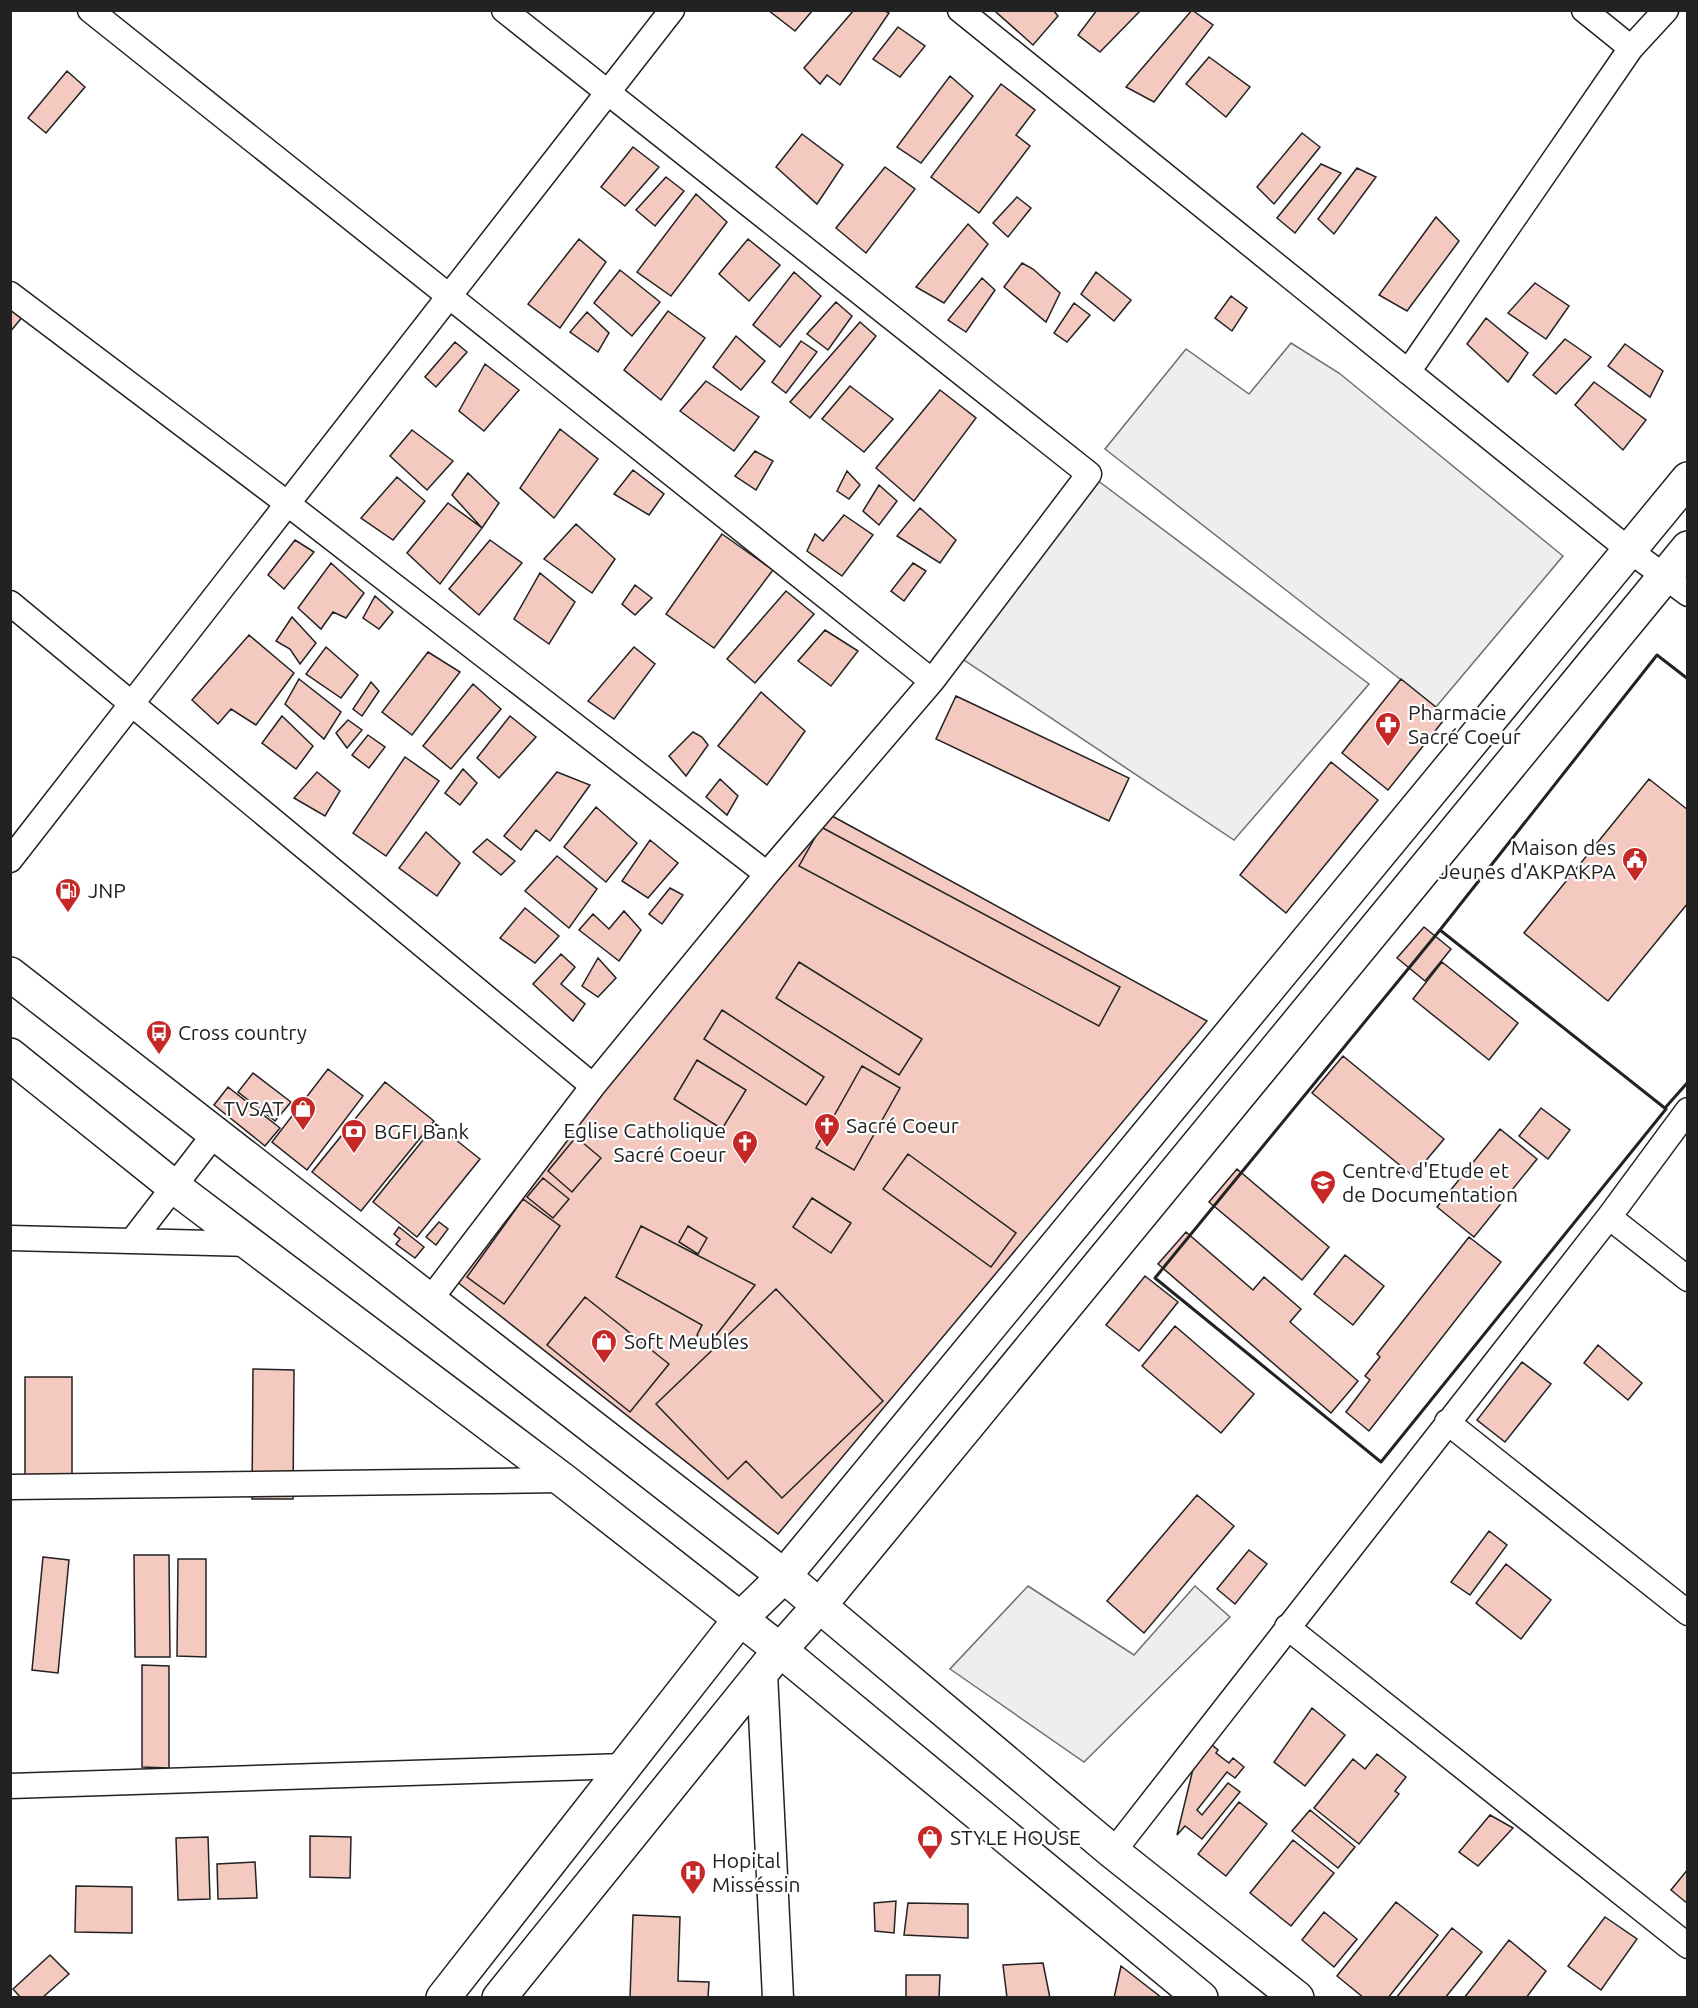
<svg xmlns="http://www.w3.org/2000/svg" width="1698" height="2008" viewBox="0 0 1698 2008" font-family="Ubuntu,sans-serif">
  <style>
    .green { fill: #eee; stroke: #6f6f6f; stroke-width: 1.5 }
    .building { fill: #f3c9c0; stroke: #222; stroke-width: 1.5 }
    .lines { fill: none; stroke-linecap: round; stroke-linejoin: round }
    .minor-casing { stroke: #222; stroke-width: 27 }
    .tertiary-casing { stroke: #222; stroke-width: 33 }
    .secondary-casing { stroke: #222; stroke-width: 36 }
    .primary-casing { stroke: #222; stroke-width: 36 }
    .minor { stroke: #fff; stroke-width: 24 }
    .tertiary { stroke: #fff; stroke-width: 30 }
    .secondary { stroke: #fff; stroke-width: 33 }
    .primary { stroke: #fff; stroke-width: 33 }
    .wall { stroke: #222; stroke-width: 3 }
    .labels { text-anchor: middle; stroke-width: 4.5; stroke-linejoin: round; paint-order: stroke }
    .poi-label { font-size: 21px; fill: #222; stroke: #fff; text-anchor: start }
  </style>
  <rect width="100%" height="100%" fill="#fff"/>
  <path class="green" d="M 1291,343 L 1339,373 L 1563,556 L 1436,707 L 1105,449 L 1186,349 L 1249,394 Z
    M 1089,474 L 1369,684 L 1234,840 L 961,658 Z
    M 1028,1586 L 1134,1655 L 1195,1586 L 1230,1617 L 1084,1762 L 950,1669 Z"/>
  <path class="building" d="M 768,10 L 813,10 L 795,31 Z
    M 854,10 L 883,10 L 889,13 L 840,85 L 827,75 L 820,84 L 804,68 Z
    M 997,10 L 1053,10 L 1058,16 L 1033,45 L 996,12 Z
    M 1097,10 L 1141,10 L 1100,52 L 1078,35 Z
    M 1192,10 L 1213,25 L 1154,102 L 1126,87 Z
    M 898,27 L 925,46 L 900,77 L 873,59 Z
    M 1209,57 L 1250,87 L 1226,117 L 1186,84 Z
    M 67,71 L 85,87 L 46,133 L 28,118 Z
    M 950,76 L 973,96 L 921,163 L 897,147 Z
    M 1001,84 L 1035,110 L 1016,135 L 1030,146 L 979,213 L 931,177 Z
    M 1302,133 L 1320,147 L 1274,204 L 1257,187 Z
    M 802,134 L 843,165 L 817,204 L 776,167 Z
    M 633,147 L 659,167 L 625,206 L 601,187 Z
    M 1321,164 L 1341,173 L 1295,233 L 1277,218 Z
    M 885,167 L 915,189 L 866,253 L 836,228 Z
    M 1357,168 L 1376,177 L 1334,234 L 1318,219 Z
    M 666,177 L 684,191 L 655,226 L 636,210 Z
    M 696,194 L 727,222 L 671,296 L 637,272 Z
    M 1017,197 L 1031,208 L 1008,237 L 993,223 Z
    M 1436,217 L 1459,241 L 1407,311 L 1379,295 Z
    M 968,224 L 988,244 L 944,303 L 916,287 Z
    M 579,239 L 606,262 L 560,328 L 528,304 Z
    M 748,239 L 780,265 L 749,301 L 719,274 Z
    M 1022,263 L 1033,269 L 1060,293 L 1046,322 L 1004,287 Z
    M 620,270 L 660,302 L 632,336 L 594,303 Z
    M 794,272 L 821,296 L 780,347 L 753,325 Z
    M 1096,272 L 1131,300 L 1114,321 L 1081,294 Z
    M 982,278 L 995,290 L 966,332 L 948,320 Z
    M 1535,283 L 1569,306 L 1546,339 L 1508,313 Z
    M 10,285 L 33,304 L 10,332 Z
    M 1231,296 L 1247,308 L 1232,331 L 1215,318 Z
    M 836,302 L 852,316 L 828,350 L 807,334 Z
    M 1074,303 L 1090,315 L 1067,342 L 1054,333 Z
    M 668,311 L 705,338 L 661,400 L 624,370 Z
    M 587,312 L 609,333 L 598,352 L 570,332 Z
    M 1486,318 L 1528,353 L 1508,382 L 1467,344 Z
    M 860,322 L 876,336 L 810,418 L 790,402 Z
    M 736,336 L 765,361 L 741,390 L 713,367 Z
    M 1565,339 L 1591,357 L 1556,394 L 1533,375 Z
    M 801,341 L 817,352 L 786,393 L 772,382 Z
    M 455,342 L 467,352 L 436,387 L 425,377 Z
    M 1625,344 L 1663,371 L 1650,397 L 1608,366 Z
    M 485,364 L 519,390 L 484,431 L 459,411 Z
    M 706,381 L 759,417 L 734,451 L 680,411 Z
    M 1594,382 L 1646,420 L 1623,450 L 1575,405 Z
    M 850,386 L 893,419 L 864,452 L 822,419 Z
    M 940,390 L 976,418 L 914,501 L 876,468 Z
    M 560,429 L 598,459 L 554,518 L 520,488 Z
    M 412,430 L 453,461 L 427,490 L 390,456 Z
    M 755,451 L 773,461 L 756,490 L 735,476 Z
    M 633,470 L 664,494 L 649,515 L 614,494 Z
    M 847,471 L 860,485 L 849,499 L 837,491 Z
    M 468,473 L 499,503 L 482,528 L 452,495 Z
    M 397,477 L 425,501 L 393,540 L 361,518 Z
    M 879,485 L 897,501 L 879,525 L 863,511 Z
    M 448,503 L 482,528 L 440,584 L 407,553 Z
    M 920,508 L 956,540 L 940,563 L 897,536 Z
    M 844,515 L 873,535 L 842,576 L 807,551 L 815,534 L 823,541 Z
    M 576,524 L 615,559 L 592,593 L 544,559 Z
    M 722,534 L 773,570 L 714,648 L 666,614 Z
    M 295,540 L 314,552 L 284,589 L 268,575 Z
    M 490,540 L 522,563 L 479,615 L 449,589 Z
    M 331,563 L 364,593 L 346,618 L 333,612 L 321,629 L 298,608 Z
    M 913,563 L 926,571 L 904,601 L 891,591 Z
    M 540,573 L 575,602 L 549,644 L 514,619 Z
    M 635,585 L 652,598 L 635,615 L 622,604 Z
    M 786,591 L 814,614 L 755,683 L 727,659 Z
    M 375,596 L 393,612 L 379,629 L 363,618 Z
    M 292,617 L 316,643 L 300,664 L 290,649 L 276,641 Z
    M 825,630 L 858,651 L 831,686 L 798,661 Z
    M 249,635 L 294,673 L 256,725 L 231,709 L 218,724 L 192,700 Z
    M 326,647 L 358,675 L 341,698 L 306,674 Z
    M 634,647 L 655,664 L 614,719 L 588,701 Z
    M 428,652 L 460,672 L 412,735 L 382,712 Z
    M 299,679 L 341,712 L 324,739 L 285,704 Z
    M 1401,679 L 1447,716 L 1388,790 L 1342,753 Z
    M 371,682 L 379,691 L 362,716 L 353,709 Z
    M 473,684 L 501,709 L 451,769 L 423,746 Z
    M 761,692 L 805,731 L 767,785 L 718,746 Z
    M 956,696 L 1129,778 L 1109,821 L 936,739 Z
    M 282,716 L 313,746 L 296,769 L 262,743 Z
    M 510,716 L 536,737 L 499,778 L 477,758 Z
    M 348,720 L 362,730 L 347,748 L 336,733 Z
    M 693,732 L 702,737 L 708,745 L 686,776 L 669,756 Z
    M 368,735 L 385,747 L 369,768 L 352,755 Z
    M 405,757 L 439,781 L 386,856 L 353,833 Z
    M 1331,762 L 1378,800 L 1286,913 L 1240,875 Z
    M 463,769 L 477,783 L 460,805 L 445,793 Z
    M 317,772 L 340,791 L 325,816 L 294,798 Z
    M 557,772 L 590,785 L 550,841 L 536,830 L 521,850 L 504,836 Z
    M 720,779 L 738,796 L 727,815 L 706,797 Z
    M 1649,779 L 1688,810 L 1688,903 L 1608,1001 L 1524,933 Z
    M 596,807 L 637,843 L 606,882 L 564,847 Z
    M 823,811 L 1207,1021 L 778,1534 L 452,1278 Z
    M 821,827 L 1120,987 L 1099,1026 L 799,866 Z
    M 426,832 L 460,863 L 437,896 L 399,868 Z
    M 487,839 L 515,861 L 501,875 L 473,852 Z
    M 650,840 L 678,863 L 648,898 L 622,881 Z
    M 557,856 L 597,889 L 569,928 L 525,891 Z
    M 670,888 L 683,895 L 662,924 L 649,914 Z
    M 525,908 L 559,936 L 535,963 L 500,938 Z
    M 624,911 L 641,930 L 619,961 L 579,930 L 593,914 L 609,929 Z
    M 1424,927 L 1451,949 L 1425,981 L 1397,958 Z
    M 561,954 L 575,967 L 561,984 L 585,1004 L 573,1021 L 533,984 Z
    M 598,958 L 616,978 L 598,997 L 582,986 Z
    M 799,962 L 922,1039 L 899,1075 L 776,998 Z
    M 1442,962 L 1518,1023 L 1489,1060 L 1413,999 Z
    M 722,1010 L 824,1077 L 806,1105 L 704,1039 Z
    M 1343,1056 L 1444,1139 L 1413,1176 L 1312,1093 Z
    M 697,1060 L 746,1090 L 722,1129 L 674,1099 Z
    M 862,1066 L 900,1088 L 854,1170 L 816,1148 Z
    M 328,1069 L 363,1096 L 307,1170 L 272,1142 Z
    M 253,1073 L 291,1102 L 275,1121 L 238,1092 Z
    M 385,1082 L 434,1121 L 361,1211 L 312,1172 Z
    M 228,1087 L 280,1128 L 265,1146 L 214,1105 Z
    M 1541,1108 L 1570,1130 L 1548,1159 L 1519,1136 Z
    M 436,1124 L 480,1159 L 417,1237 L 373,1202 Z
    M 1500,1129 L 1537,1159 L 1474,1237 L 1437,1207 Z
    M 576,1137 L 601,1158 L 572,1192 L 548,1171 Z
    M 908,1154 L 1016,1233 L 991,1267 L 883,1189 Z
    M 1237,1169 L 1329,1247 L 1302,1280 L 1209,1202 Z
    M 543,1178 L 569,1199 L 553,1218 L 527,1197 Z
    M 812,1198 L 851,1223 L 831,1253 L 793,1227 Z
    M 523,1199 L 560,1226 L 504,1304 L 467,1277 Z
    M 439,1222 L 448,1229 L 436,1245 L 426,1237 Z
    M 641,1226 L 755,1285 L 707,1347 L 697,1335 L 702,1325 L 616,1277 Z
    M 688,1226 L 707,1238 L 698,1254 L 679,1242 Z
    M 399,1227 L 424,1247 L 415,1258 L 396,1244 L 400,1239 L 394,1234 Z
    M 1186,1232 L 1253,1290 L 1264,1277 L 1301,1309 L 1290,1322 L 1358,1381 L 1331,1413 L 1158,1264 Z
    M 1469,1237 L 1501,1262 L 1369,1431 L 1346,1412 L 1370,1380 L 1365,1376 L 1380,1357 L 1377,1354 Z
    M 1345,1255 L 1384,1286 L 1353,1325 L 1314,1294 Z
    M 1145,1276 L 1178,1302 L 1139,1351 L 1106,1325 Z
    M 776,1289 L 883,1401 L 782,1498 L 746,1461 L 728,1479 L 656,1404 Z
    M 585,1297 L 669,1364 L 630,1412 L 547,1345 Z
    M 1175,1326 L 1254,1394 L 1221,1433 L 1142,1366 Z
    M 1598,1345 L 1642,1383 L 1628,1400 L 1584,1363 Z
    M 1522,1362 L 1551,1384 L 1505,1442 L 1477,1420 Z
    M 253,1369 L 294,1370 L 293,1499 L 252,1499 Z
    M 25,1377 L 72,1377 L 72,1483 L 25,1483 Z
    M 1197,1495 L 1234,1526 L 1144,1633 L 1107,1601 Z
    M 1489,1531 L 1507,1545 L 1470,1595 L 1451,1582 Z
    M 1249,1550 L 1267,1564 L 1235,1604 L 1217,1589 Z
    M 134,1555 L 169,1555 L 170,1657 L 135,1657 Z
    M 43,1557 L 69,1560 L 58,1673 L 32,1670 Z
    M 178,1559 L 206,1559 L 206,1657 L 177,1656 Z
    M 1506,1564 L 1551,1600 L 1521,1639 L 1476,1603 Z
    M 142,1665 L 169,1666 L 169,1768 L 142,1767 Z
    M 1312,1708 L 1345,1735 L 1305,1786 L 1274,1762 Z
    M 1201,1736 L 1218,1750 L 1216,1753 L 1229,1763 L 1233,1758 L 1244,1767 L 1235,1778 L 1227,1772 L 1197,1810 L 1202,1815 L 1228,1783 L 1240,1792 L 1202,1839 L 1185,1826 L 1177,1835 Z
    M 1377,1754 L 1406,1777 L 1395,1791 L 1399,1794 L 1359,1844 L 1314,1808 L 1353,1759 L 1365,1769 Z
    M 1239,1802 L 1267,1824 L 1226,1876 L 1198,1854 Z
    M 1310,1810 L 1355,1847 L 1338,1868 L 1292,1831 Z
    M 1490,1815 L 1513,1828 L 1478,1866 L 1459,1852 Z
    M 310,1836 L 351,1837 L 350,1878 L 310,1877 Z
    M 208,1837 L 210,1899 L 178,1900 L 176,1838 Z
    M 1293,1840 L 1334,1873 L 1291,1926 L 1250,1893 Z
    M 255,1862 L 257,1898 L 218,1899 L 217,1864 Z
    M 1688,1869 L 1688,1904 L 1671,1890 Z
    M 76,1886 L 132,1887 L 132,1933 L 75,1932 Z
    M 896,1901 L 894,1933 L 875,1931 L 874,1903 Z
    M 1396,1902 L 1438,1935 L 1388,1998 L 1364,1998 L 1337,1976 Z
    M 908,1903 L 968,1904 L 968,1938 L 904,1935 Z
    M 1324,1912 L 1357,1939 L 1334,1967 L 1302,1940 Z
    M 633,1915 L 680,1917 L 678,1981 L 709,1982 L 708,1998 L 630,1998 Z
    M 1605,1917 L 1637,1939 L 1601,1990 L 1568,1966 Z
    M 1452,1928 L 1482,1952 L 1445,1998 L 1396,1998 Z
    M 1509,1940 L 1546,1971 L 1526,1998 L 1464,1998 Z
    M 50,1955 L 69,1974 L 42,1998 L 21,1998 L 13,1989 Z
    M 1043,1963 L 1050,1998 L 1007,1998 L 1003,1965 Z
    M 1121,1966 L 1162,1998 L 1114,1998 Z
    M 906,1975 L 940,1975 L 939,1998 L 906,1998 Z"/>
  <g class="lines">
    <defs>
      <path id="minor" d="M 90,10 L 932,681
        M 960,10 L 1629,550 L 1688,594
        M 1584,10 L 1631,48
        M 10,294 L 288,504 L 767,874
        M 1408,372 L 1631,48 L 1666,10
        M 10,603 L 593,1086
        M 10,860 L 672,10
        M 1609,1217 L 1688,1279
        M 10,1238 L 251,1244
        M 132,1241 L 216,1132
        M 429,1301 L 593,1086 L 767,874 L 932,681 L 1089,474 L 504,10
        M 1447,1422 L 1688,1613
        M 10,1487 L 563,1480
        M 1287,1627 L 1688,1946
        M 10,1786 L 625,1766
        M 1113,1852 L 1609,1217 L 1688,1110"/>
      <path id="tertiary" d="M 762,1673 L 778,1998"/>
      <path id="secondary" d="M 443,1998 L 740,1619 L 784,1576 L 1688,479
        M 499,1998 L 780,1650 L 820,1605 L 1688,548"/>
      <path id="primary" d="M 10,974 L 784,1576 L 1113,1852 L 1297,1998
        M 10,1055 L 173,1186 L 563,1480 L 780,1650 L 1201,1998"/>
    </defs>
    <use href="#minor" class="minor-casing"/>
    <use href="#tertiary" class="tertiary-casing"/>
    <use href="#secondary" class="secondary-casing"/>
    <use href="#primary" class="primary-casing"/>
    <use href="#minor" class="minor"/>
    <use href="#tertiary" class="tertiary"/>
    <use href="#secondary" class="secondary"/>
    <use href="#primary" class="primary"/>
    <path class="wall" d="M 1440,930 L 1666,1109 L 1381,1462 L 1155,1278 Z
      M 1441,931 L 1440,930 L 1657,655 L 1688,679
      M 1665,1108 L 1688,1082"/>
  </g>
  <defs>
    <symbol id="pharmacy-pin" viewBox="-11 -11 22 30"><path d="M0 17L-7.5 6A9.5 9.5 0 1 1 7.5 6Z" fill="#c62828" stroke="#fff"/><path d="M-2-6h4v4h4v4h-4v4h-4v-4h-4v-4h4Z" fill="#fff"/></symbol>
    <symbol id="civic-pin" viewBox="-11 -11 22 30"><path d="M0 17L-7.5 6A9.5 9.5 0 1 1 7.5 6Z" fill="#c62828" stroke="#fff"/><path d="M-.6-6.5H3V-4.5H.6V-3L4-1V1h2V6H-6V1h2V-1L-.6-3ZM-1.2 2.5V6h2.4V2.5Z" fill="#fff"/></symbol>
    <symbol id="fuel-pin" viewBox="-11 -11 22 30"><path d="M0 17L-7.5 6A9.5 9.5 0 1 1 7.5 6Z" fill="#c62828" stroke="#fff"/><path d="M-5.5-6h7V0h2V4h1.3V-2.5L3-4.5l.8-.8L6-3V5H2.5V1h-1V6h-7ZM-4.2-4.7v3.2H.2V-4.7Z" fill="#fff"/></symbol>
    <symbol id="bus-pin" viewBox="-11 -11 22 30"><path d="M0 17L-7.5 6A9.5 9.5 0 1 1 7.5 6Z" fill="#c62828" stroke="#fff"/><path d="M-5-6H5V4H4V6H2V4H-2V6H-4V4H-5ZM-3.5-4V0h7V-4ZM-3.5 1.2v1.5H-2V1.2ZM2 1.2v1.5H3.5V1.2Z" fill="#fff"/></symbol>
    <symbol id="shop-pin" viewBox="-11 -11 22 30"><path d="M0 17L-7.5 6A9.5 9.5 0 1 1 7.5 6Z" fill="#c62828" stroke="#fff"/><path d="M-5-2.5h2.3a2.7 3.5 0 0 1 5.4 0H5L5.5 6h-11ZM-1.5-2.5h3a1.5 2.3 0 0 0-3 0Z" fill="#fff"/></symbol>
    <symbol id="church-pin" viewBox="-11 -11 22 30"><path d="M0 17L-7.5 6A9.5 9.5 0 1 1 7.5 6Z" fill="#c62828" stroke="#fff"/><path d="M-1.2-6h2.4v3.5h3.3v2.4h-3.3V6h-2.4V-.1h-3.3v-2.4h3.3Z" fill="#fff"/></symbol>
    <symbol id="bank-pin" viewBox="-11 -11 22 30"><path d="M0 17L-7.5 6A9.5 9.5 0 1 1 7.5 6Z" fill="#c62828" stroke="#fff"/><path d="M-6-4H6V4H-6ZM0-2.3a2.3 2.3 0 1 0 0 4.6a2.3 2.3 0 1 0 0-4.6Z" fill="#fff"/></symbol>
    <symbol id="school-pin" viewBox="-11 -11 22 30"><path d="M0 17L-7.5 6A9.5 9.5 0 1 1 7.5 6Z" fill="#c62828" stroke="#fff"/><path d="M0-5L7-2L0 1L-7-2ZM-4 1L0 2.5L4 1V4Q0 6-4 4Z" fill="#fff"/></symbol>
    <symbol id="hospital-pin" viewBox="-11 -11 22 30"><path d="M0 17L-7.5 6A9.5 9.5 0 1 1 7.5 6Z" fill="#c62828" stroke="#fff"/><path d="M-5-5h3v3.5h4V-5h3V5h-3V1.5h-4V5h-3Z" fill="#fff"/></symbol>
  </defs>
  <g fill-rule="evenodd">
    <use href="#pharmacy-pin" x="1373" y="710" width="30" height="40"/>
    <use href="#civic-pin" x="1620" y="845" width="30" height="40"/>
    <use href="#fuel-pin" x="53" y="876" width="30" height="40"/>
    <use href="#bus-pin" x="144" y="1018" width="30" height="40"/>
    <use href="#shop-pin" x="288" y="1094" width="30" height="40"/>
    <use href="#church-pin" x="812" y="1111" width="30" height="40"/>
    <use href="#bank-pin" x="339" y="1117" width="30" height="40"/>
    <use href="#church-pin" x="730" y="1128" width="30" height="40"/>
    <use href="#school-pin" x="1308" y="1168" width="30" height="40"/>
    <use href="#shop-pin" x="589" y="1327" width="30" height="40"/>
    <use href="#shop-pin" x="915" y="1823" width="30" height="40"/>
    <use href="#hospital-pin" x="678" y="1858" width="30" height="40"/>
  </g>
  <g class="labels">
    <g class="poi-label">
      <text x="1408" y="720">Pharmacie<tspan x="1408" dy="24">Sacré Coeur</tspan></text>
      <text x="1616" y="855" text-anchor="end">Maison des<tspan x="1616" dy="24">Jeunes d'AKPAKPA</tspan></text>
      <text x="88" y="898">JNP</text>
      <text x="178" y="1040">Cross country</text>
      <text x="284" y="1116" text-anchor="end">TVSAT</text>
      <text x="846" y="1133">Sacré Coeur</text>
      <text x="726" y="1138" text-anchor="end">Eglise Catholique<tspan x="726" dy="24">Sacré Coeur</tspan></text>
      <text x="374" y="1139">BGFI Bank</text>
      <text x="1342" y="1178">Centre d'Etude et<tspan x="1342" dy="24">de Documentation</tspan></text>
      <text x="624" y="1349">Soft Meubles</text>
      <text x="950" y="1845">STYLE HOUSE</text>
      <text x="712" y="1868">Hopital<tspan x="712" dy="24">Misséssin</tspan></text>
    </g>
  </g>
  <rect width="1698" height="2008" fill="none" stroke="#222222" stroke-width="24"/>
</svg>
